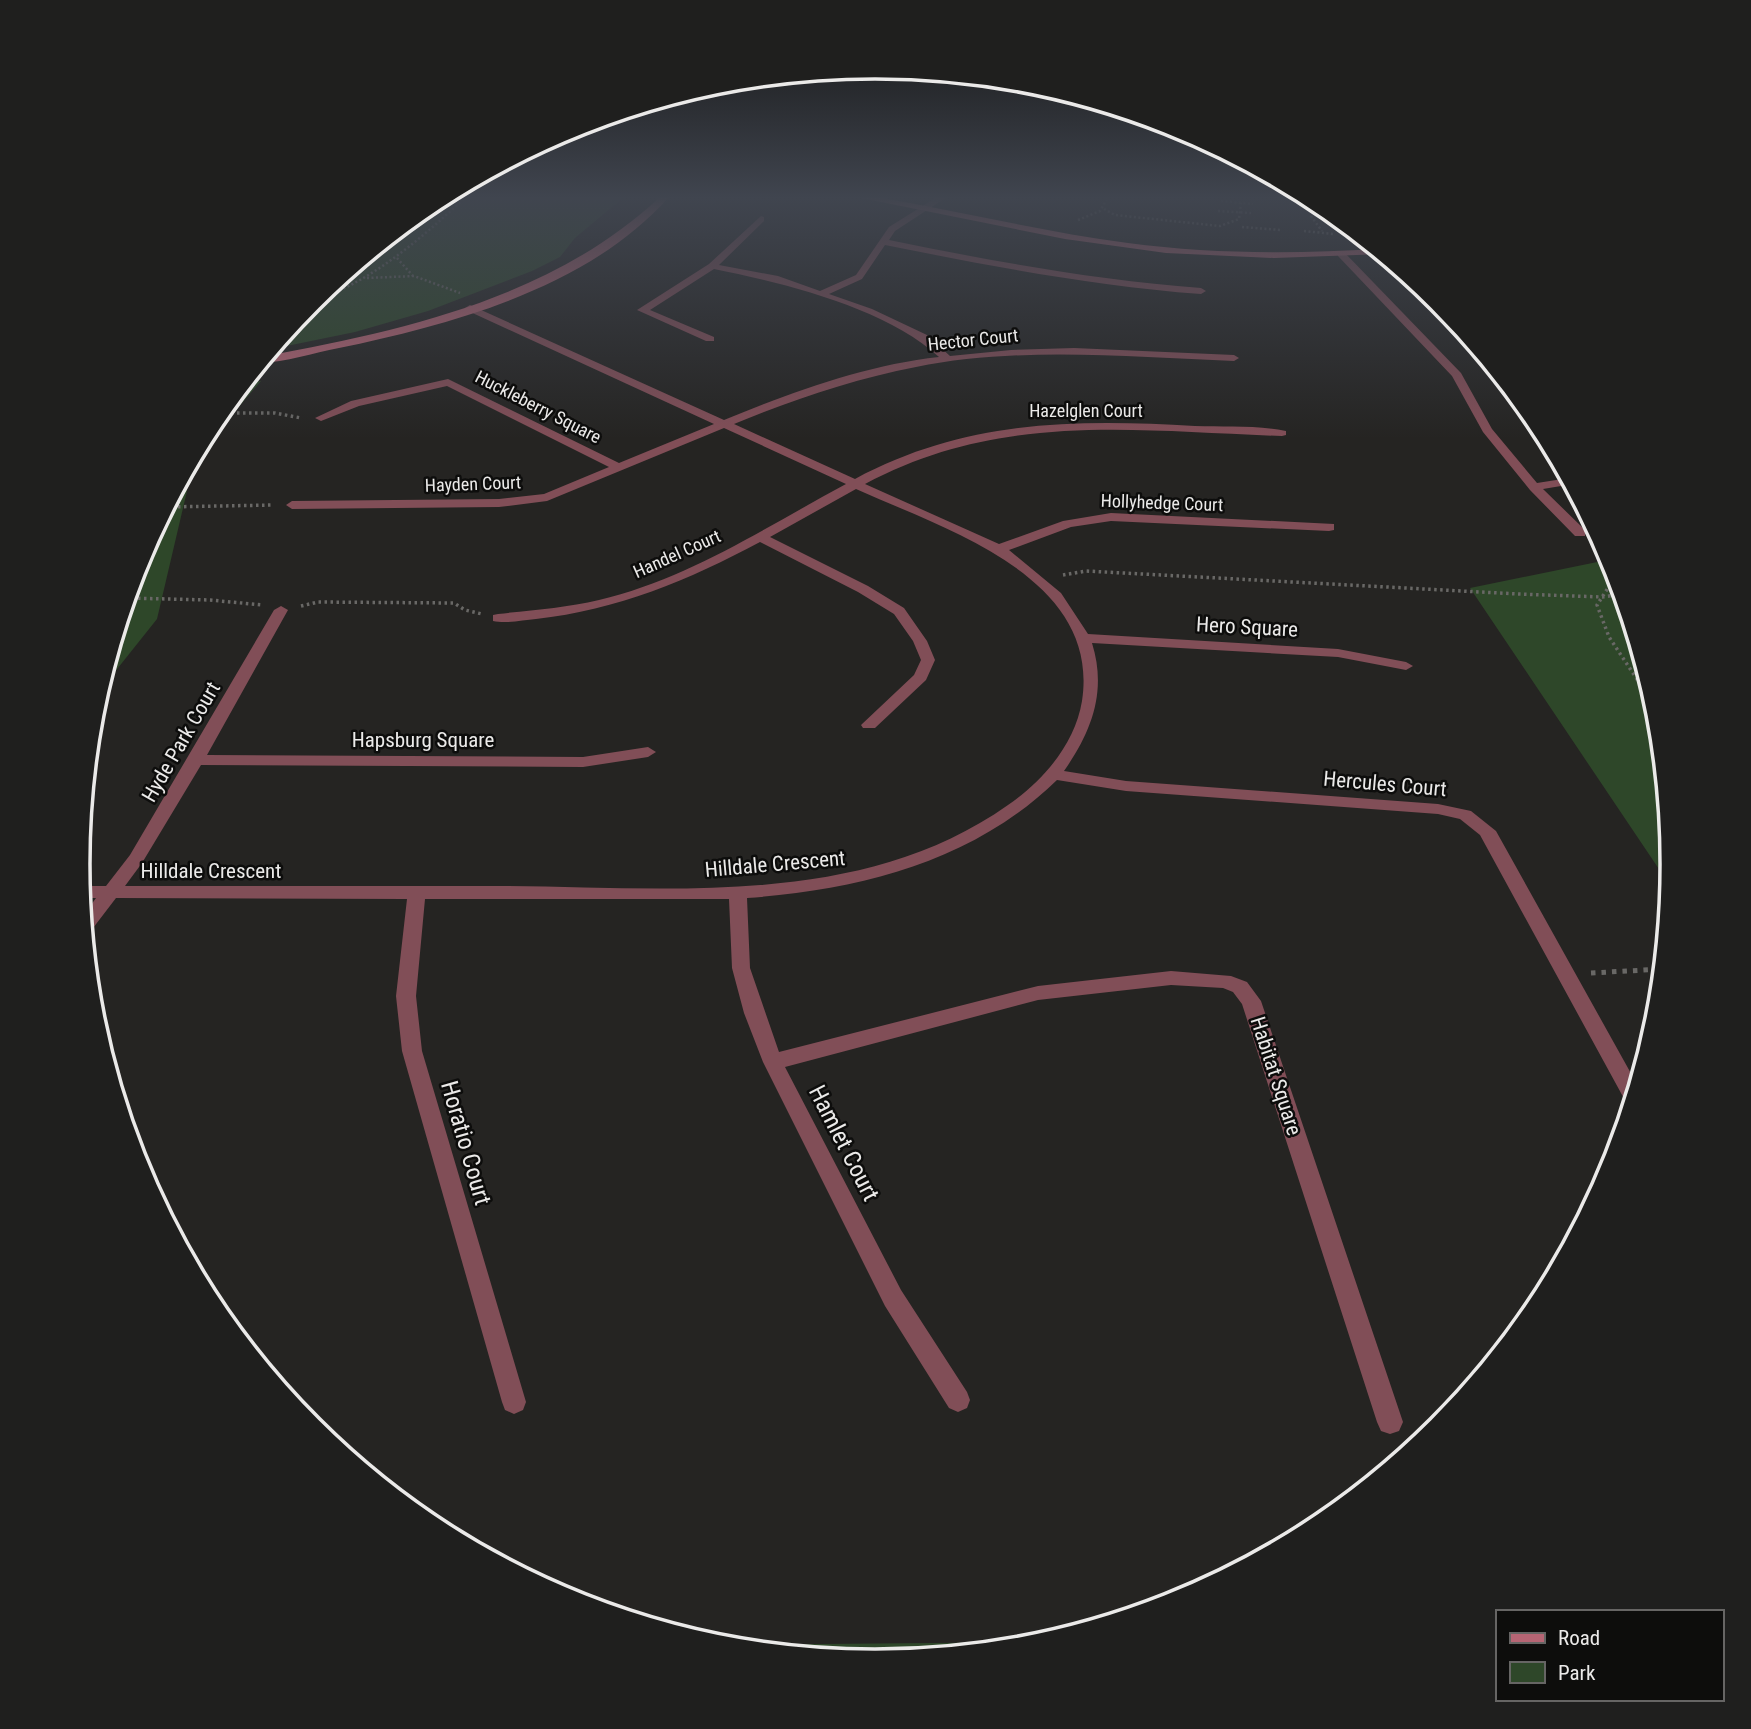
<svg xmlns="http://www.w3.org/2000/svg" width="1751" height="1729" viewBox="0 0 1751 1729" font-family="'Roboto Condensed',sans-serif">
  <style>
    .green { fill: #2e4729 }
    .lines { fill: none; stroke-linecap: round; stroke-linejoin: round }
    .path-far2 { stroke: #696866; stroke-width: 2.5; stroke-dasharray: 2 2.5; stroke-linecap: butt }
    .path-far1 { stroke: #696866; stroke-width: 3.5; stroke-dasharray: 2.5 3.5; stroke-linecap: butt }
    .path { stroke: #696866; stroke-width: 5; stroke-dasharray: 4.5 6; stroke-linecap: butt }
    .street { fill: #814e57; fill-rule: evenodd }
    .secondary { fill: #b66574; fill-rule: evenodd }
    .labels { text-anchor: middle; stroke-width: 5; stroke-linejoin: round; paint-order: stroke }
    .far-street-label { font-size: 18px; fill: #ebeae9; stroke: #0d0d0c }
    .street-label { font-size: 21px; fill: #ebeae9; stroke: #0d0d0c }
    .near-street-label { font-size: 24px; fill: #ebeae9; stroke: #0d0d0c }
    .rim { fill: none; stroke: #ebeae9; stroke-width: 3.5 }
  </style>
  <rect width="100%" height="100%" fill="#252422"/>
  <path class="green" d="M 439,197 L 624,197 L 575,238 L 560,257 L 532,271 L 428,311 L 355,332 L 272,349 L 312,300 Z
    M 261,381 L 189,465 L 212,421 L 242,384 Z
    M 185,472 L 187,491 L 157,619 L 98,693 L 138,559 Z
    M 1607,549 L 1613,560 L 1658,709 L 1673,865 L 1671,887 L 1470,588 L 1607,560 L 1599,551 Z
    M 1049,1642 L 1031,1647 L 876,1662 L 712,1645 Z"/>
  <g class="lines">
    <path class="path-far2" d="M 1313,198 L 1311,216 L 1322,231
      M 1221,201 L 1253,204
      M 1104,209 L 1115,215 L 1220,226 L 1239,219 L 1241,203
      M 1218,211 L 1251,213
      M 1078,220 L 1100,211 L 1108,197
      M 1242,227 L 1281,230
      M 1304,231 L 1334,234
      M 397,258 L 413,276
      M 367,278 L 414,276 L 460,293
      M 310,302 C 372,282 418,241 466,197
      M 302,312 L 315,301"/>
    <path class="path-far1" d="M 219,413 L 275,413 L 301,418
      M 166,507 L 273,505
      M 1597,541 L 1606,546
      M 138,561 L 139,558
      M 1617,574 L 1597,605 L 1609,637 L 1658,711
      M 1063,575 L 1086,571 L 1518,594 L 1602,597 L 1623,594
      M 126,598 L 210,600 L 262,605
      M 301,606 L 318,602 L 454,603 L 465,610 L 482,614"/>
    <path class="path" d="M 1591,973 L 1663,969"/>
    <path class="street" d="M 937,197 L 947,197 L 895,231 L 889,240 C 992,261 1095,280 1201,288 L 1206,291 L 1201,294 C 1094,286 990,266 885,245 L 862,279 L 829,294 L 872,309 L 927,335 L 950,356 L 1011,350 L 1074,348 L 1234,355 L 1239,358 L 1234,361 C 1131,357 1018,346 916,367 C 854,379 792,400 734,424 L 855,479 C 965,420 1074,419 1195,426 C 1224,427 1257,425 1286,431 L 1286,435 L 1282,436 C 1135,431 1001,411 865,484 L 999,544 L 1063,521 L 1111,513 L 1334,524 L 1334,530 L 1329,531 L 1111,521 L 1071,527 L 1009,550 L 1061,593 L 1088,634 L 1338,649 L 1406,662 L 1413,666 L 1406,670 L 1338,657 L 1092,643 C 1107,691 1092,731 1064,771 L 1126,781 L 1438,804 L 1471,811 L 1496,831 L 1638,1086 L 1632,1106 L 1627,1104 L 1480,835 L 1460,819 L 1438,814 L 1126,791 L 1057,780 C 974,861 861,890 747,898 L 750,968 L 779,1052 L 1038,986 L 1171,971 L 1231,976 L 1247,982 L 1261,1001 L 1403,1422 L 1399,1431 L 1390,1434 L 1381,1431 L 1377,1422 L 1242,1004 L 1233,992 L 1223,988 L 1171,985 L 1038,1000 L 785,1067 L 901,1290 L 967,1392 L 970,1400 L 967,1408 L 958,1412 L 949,1408 L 885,1306 L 763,1062 L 744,1013 L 732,968 L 729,899 L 425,899 L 416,996 L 422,1051 L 526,1402 L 523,1410 L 514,1414 L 505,1410 L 502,1402 L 402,1051 L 396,996 L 407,899 L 116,898 L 90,932 L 84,933 L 83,916 L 96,898 L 81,898 L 80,886 L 106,886 L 130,855 L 274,610 L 281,606 L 288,610 L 207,755 L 583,757 L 648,747 L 656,752 L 648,757 L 583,767 L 201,765 L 142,863 L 125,886 C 246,886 368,886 489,886 C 663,886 858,911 1008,805 C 1043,781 1075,744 1082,701 C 1101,576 944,529 856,489 L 770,537 L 868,586 L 904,608 L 927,641 L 935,660 L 926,680 L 875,728 L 863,728 L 861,725 L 914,675 L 921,660 L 913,641 L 894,614 L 858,592 L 760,542 C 689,580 617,610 536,619 C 523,620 506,624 493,621 L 493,615 L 498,614 C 532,610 566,608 599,600 C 688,579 766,527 846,484 L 724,428 L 547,501 L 499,507 L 292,509 L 286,505 L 292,501 L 499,499 L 544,494 L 609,467 L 447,386 L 359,406 L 321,421 L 315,418 L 351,401 L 448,379 L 619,463 L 714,424 L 466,310 L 465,308 L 470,305 L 724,420 C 792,392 866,365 939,357 C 886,308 784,283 714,269 L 650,310 L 714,337 L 714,341 L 706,341 L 637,310 L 709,264 L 761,216 L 764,217 L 764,221 L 719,265 L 778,276 L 820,291 L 856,275 L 889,227 Z
      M 1338,252 L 1344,252 L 1461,373 L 1492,429 L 1537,483 L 1569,478 L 1573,484 L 1543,489 L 1585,530 L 1585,536 L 1575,536 L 1530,490 L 1483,432 L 1452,376 L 1338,256 Z"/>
    <path class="secondary" d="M 660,197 L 669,197 C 588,288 453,324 339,348 C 313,353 286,362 260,363 L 265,356 C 406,330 553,297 660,197 Z
      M 856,197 L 876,197 C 960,211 1043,232 1128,243 C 1211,254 1295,254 1378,249 L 1384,254 L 1274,258 L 1166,253 L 1065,239 Z"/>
  </g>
  <linearGradient id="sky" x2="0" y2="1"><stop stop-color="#141413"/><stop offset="0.45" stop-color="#40454f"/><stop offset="1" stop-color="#40454f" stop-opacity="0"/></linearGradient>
  <rect width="1751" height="439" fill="url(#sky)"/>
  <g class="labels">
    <g class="far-street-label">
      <text transform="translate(973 340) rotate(-6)" y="6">Hector Court</text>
      <text transform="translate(538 407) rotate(27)" y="6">Huckleberry Square</text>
      <text x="1086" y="417">Hazelglen Court</text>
      <text transform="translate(473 484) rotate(-2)" y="6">Hayden Court</text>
      <text transform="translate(1162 503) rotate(2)" y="6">Hollyhedge Court</text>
      <text transform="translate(677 554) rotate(-24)" y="6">Handel Court</text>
    </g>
    <g class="street-label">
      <text transform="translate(1247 627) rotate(3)" y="7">Hero Square</text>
      <text x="423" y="747">Hapsburg Square</text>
      <text transform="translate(181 742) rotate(-60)" y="7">Hyde Park Court</text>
      <text transform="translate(1385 784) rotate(5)" y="7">Hercules Court</text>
      <text transform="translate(775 864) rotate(-5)" y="7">Hilldale Crescent</text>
      <text x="211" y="878">Hilldale Crescent</text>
      <text transform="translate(1276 1076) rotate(72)" y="7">Habitat Square</text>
    </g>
    <g class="near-street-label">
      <text transform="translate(466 1143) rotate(74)" y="8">Horatio Court</text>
      <text transform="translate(844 1143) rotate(63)" y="8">Hamlet Court</text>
    </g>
  </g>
  <path d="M0 0H1751V1729H0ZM90 864a785 785 0 1 1 1570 0a785 785 0 1 1-1570 0Z" fill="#1f1f1e" fill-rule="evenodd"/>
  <path class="rim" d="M90 864a785 785 0 1 1 1570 0a785 785 0 1 1-1570 0Z"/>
  <rect x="1496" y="1610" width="228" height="91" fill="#0d0d0c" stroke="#666564" stroke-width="2"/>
  <rect x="1510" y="1633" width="35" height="10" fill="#b66574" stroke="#666564" stroke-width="2"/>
  <text x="1558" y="1645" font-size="21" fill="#ebeae9">Road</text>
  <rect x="1510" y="1662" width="35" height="21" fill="#2e4729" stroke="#666564" stroke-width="2"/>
  <text x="1558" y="1680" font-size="21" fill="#ebeae9">Park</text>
</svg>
